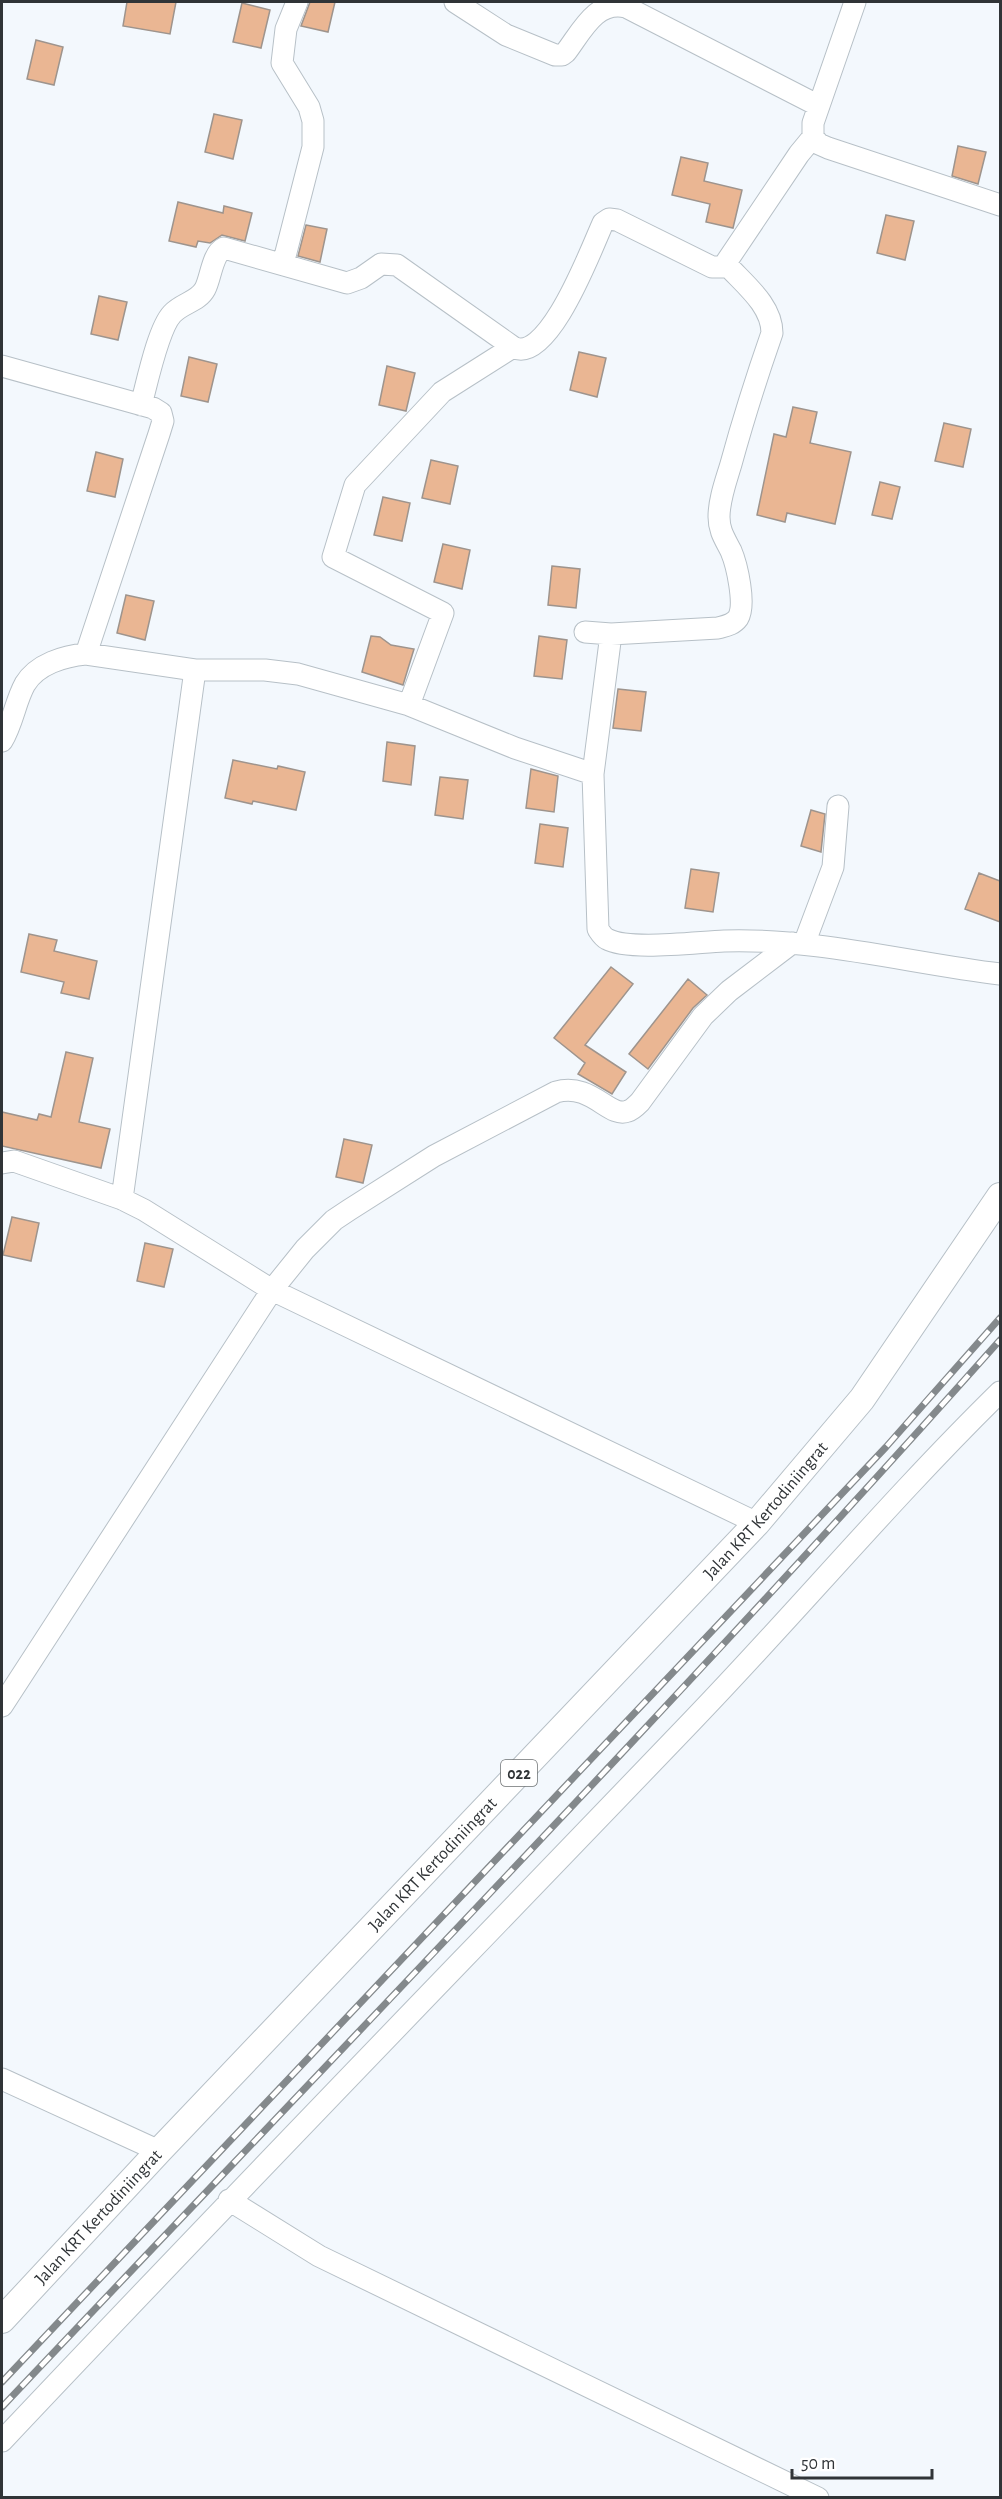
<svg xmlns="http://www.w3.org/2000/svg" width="1002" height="2499" viewBox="0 0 1002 2499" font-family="'Alegreya Sans',sans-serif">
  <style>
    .building { fill: #eab693; stroke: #9e948d; stroke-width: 1.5 }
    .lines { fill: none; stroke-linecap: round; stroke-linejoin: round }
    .minor-casing { stroke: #b7c0c7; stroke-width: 23 }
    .major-casing { stroke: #b7c0c7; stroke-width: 28 }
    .minor { stroke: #fff; stroke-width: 21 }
    .major { stroke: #fff; stroke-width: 26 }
    .rail-casing { stroke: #84898c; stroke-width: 7 }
    .rail { stroke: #fff; stroke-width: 4.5; stroke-dasharray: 14; stroke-linecap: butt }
    .labels { text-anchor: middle; stroke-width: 6; stroke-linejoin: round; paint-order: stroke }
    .shield { fill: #fff; stroke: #6e7173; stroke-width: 1.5 }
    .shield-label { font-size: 16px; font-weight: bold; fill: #303437 }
    .street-label { font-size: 18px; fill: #303437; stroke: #fff }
  </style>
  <rect width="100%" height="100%" fill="#f3f8fd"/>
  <path class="building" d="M 127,2 L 176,2 L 170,34 L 123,26 Z
    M 310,2 L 335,2 L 328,32 L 301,26 Z
    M 242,3 L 270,10 L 261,48 L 233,42 Z
    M 36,40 L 63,47 L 54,85 L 27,79 Z
    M 214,114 L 242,120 L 233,159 L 205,152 Z
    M 958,146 L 986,152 L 978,184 L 952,176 Z
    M 681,157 L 708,163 L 704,181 L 742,190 L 733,228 L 706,222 L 710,204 L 672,195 Z
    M 178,202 L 223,213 L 224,206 L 252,213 L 245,241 L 222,235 L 210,243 L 198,241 L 196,247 L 169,241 Z
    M 886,215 L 914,221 L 905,260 L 877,253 Z
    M 306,225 L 327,229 L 320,262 L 298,256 Z
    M 99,296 L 127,302 L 118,340 L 91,334 Z
    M 579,352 L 606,358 L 597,397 L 570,390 Z
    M 189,357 L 217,364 L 208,402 L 181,396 Z
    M 387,366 L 415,373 L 406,411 L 379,405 Z
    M 793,407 L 817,412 L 810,443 L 851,452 L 835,524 L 787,513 L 785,522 L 757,515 L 774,434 L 786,437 Z
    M 944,423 L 971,429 L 963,467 L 935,461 Z
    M 96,452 L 123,459 L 115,497 L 87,491 Z
    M 431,460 L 458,466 L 450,504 L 422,498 Z
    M 880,482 L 900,487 L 892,519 L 872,515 Z
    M 383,497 L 410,503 L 402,541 L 374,535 Z
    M 443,544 L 470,550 L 462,589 L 434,582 Z
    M 552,566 L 580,569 L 576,608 L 548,605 Z
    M 126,595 L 154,601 L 145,640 L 117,633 Z
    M 371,636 L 380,637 L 391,645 L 414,649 L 403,685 L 362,672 Z
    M 539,636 L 567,640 L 562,679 L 534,676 Z
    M 618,689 L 646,692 L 641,731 L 613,728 Z
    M 387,742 L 415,746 L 411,785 L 383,781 Z
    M 233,760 L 277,769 L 278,766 L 305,772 L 296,810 L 253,801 L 252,804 L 225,798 Z
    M 531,769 L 558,776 L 554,812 L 526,808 Z
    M 440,777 L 468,780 L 463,819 L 435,815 Z
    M 811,810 L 825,814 L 821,852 L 801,846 Z
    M 540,824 L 568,828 L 563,867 L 535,863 Z
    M 691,869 L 719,873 L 713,912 L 685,908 Z
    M 979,873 L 1000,881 L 1000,922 L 965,909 Z
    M 29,934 L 57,940 L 54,951 L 97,961 L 89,999 L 61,993 L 64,982 L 21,972 Z
    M 611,967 L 633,984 L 585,1045 L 626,1072 L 612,1094 L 578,1074 L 585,1063 L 554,1038 Z
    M 688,979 L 707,995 L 693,1008 L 648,1069 L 629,1054 Z
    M 66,1052 L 93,1058 L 79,1122 L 110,1129 L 101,1168 L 2,1146 L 2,1112 L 37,1120 L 39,1114 L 51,1117 Z
    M 344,1139 L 372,1145 L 363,1183 L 336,1177 Z
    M 12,1217 L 39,1223 L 31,1261 L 3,1255 Z
    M 145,1243 L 173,1249 L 164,1287 L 137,1281 Z"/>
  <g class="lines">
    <defs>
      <path id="minor" d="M 455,2 L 506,35 L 555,55 L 562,55 L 566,52 C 582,31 596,0 626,7 L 819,106
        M 855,2 L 813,123 L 813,137 L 819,144 L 828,148 L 1000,205
        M 283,264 L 313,147 L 313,121 L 309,107 L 282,63 L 286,29 L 297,2
        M 727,265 C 744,284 772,305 772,333 C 757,376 743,420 731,464 C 726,481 719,499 719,517 C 719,531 725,539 731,551 C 737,565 746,605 738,618 C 733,625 725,626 718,628 L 611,634 L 593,774 L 598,929 C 600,932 603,937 607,939 C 628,951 697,942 724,941 C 817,938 909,963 1000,974
        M 2,366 L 153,408 L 161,413 L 163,421 L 159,434 L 86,654
        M 141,405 C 147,383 158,329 172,314 C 182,303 198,302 205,289 C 211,278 212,254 224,248 L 347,283 L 361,278 L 381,264 L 397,265 L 513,347
        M 585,632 L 611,634
        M 409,705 L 443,613 L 333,557 L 355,485 L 442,392 L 513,347 C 548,366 592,247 603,223 L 609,219 L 617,220 L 712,267 L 723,267 L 799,154 L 813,137
        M 2,741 C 13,723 15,702 25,684 C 37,664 64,656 86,654 L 195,670 L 265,670 L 298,674 L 409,705 L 515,748 L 593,774
        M 804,944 L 833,867 L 838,806
        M 2,1163 L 14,1161 L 122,1199 L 144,1210 L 272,1290 L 757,1523
        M 122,1199 L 195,670
        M 2,1706 L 272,1290 L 305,1249 L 334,1220 L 349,1210 L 434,1156 L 556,1092 C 592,1082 609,1119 628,1111 C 632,1110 637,1105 640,1102 L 703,1016 L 729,991 L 792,943
        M 2,2079 L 159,2151
        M 229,2200 L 319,2256 L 818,2498
        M 2,2441 C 230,2199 462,1961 692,1721 C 796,1613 893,1497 1000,1392"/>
      <g id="major">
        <path id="s1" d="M 2,2320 L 159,2151 L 757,1523 L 862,1399 L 1000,1196"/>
      </g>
    </defs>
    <use href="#minor" class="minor-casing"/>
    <use href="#major" class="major-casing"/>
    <use href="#minor" class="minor"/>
    <use href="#major" class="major"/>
    <defs>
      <path id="rail" d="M 2,2382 L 886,1447 L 1000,1318
        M 2,2407 C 337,2053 676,1704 1000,1340"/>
    </defs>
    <use href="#rail" class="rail-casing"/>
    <use href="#rail" class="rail"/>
  </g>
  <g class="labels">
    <rect class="shield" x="501" y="1760" width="36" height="26" rx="4.5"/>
    <g class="shield-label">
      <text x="519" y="1779">022</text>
    </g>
    <g class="street-label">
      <text dy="6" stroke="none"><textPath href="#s1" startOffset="1113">Jalan KRT Kertodiniingrat</textPath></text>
      <text dy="6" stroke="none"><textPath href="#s1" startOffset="627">Jalan KRT Kertodiniingrat</textPath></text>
      <text dy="6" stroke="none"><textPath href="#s1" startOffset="141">Jalan KRT Kertodiniingrat</textPath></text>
    </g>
  </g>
  <rect width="1002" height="2499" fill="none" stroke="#303437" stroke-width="6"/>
  <path d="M792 2469v9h140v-9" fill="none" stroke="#303437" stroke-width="3"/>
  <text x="801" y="2469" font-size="18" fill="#303437" stroke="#ffffff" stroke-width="4.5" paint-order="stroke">50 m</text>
</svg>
